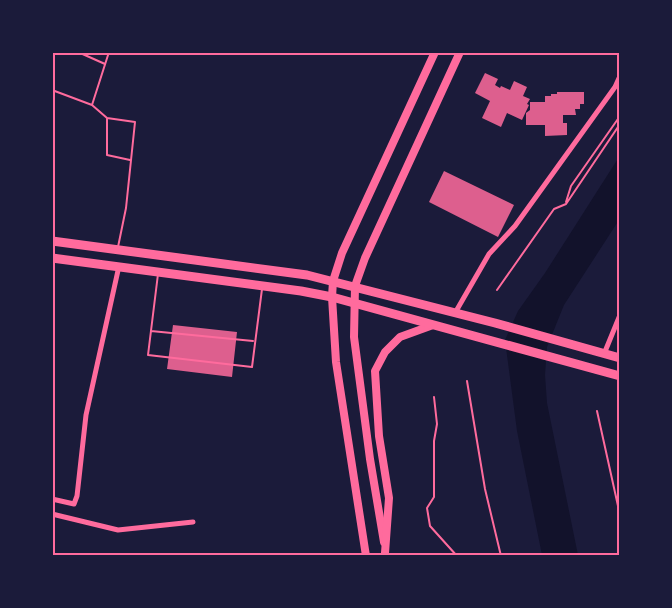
<svg xmlns="http://www.w3.org/2000/svg" width="672" height="608" viewBox="0 0 672 608" font-family="Commissioner,sans-serif">
  <style>
    .water { fill: #12122b }
    .building { fill: #dd5f8e }
    .lines { fill: none; stroke-linecap: round; stroke-linejoin: round }
    .path { stroke: #ff6b9d; stroke-width: 2 }
    .service { stroke: #ff6b9d; stroke-width: 2 }
    .minor { stroke: #ff6b9d; stroke-width: 5 }
    .secondary { stroke: #ff6b9d; stroke-width: 8 }
    .primary { stroke: #ff6b9d; stroke-width: 8 }
    .trunk { stroke: #ff6b9d; stroke-width: 9 }
    .neatline { fill: none; stroke: #ff6b9d; stroke-width: 2 }
  </style>
  <rect width="100%" height="100%" fill="#1b1b3a"/>
  <path class="water" d="M 619,157 L 619,220 L 564,305 L 547,347 L 545,375 L 547,403 L 578,555 L 542,555 L 517,431 L 505,340 L 518,311 L 545,273 Z"/>
  <path class="building" d="M 485,73 L 498,79 L 495,85 L 500,88 L 501,86 L 510,90 L 514,81 L 527,87 L 523,96 L 530,99 L 527,104 L 529,105 L 522,120 L 507,113 L 501,127 L 482,118 L 490,101 L 475,93 Z
    M 557,92 L 584,92 L 584,104 L 580,104 L 580,109 L 575,109 L 576,115 L 563,115 L 563,123 L 567,123 L 567,135 L 545,136 L 545,125 L 526,125 L 526,113 L 530,110 L 530,102 L 545,102 L 545,96 L 551,96 L 551,94 L 557,94 Z
    M 444,171 L 514,205 L 498,237 L 429,202 Z
    M 173,325 L 237,332 L 232,377 L 167,369 Z"/>
  <g class="lines">
    <path class="path" d="M 566,202 L 571,186 L 620,116
      M 497,290 L 554,209 L 566,204 L 620,124
      M 467,381 L 485,489 L 501,556
      M 434,397 L 437,424 L 434,441 L 434,497 L 427,508 L 430,526 L 457,556
      M 597,411 L 620,515"/>
    <path class="service" d="M 78,52 L 105,64
      M 52,90 L 92,105 L 107,118 L 135,122 L 126,208 L 118,247
      M 92,105 L 109,52
      M 107,119 L 107,155 L 130,160
      M 158,274 L 148,355 L 252,367 L 262,289
      M 151,331 L 253,341"/>
    <path class="minor" d="M 455,313 L 489,254 L 515,226 L 615,87 L 620,76
      M 604,354 L 620,315
      M 52,499 L 74,504 L 77,496 L 86,415 L 119,266
      M 52,514 L 118,530 L 193,522"/>
    <path class="secondary" d="M 384,542 L 370,459 L 354,337 L 355,286 L 365,258 L 460,52
      M 366,556 L 336,362 L 332,297 L 333,281 L 342,253 L 435,52"/>
    <path class="primary" d="M 385,553 L 389,498 L 379,436 L 375,371 L 385,352 L 400,337 L 433,325"/>
    <path class="trunk" d="M 52,241 L 307,275 L 495,323 L 620,358
      M 52,258 L 301,291 L 332,297 L 620,376"/>
  </g>
  <rect width="672" height="608" fill="none" stroke="#1b1b3a" stroke-width="108"/>
  <rect x="54" y="54" width="564" height="500" class="neatline"/>
</svg>
